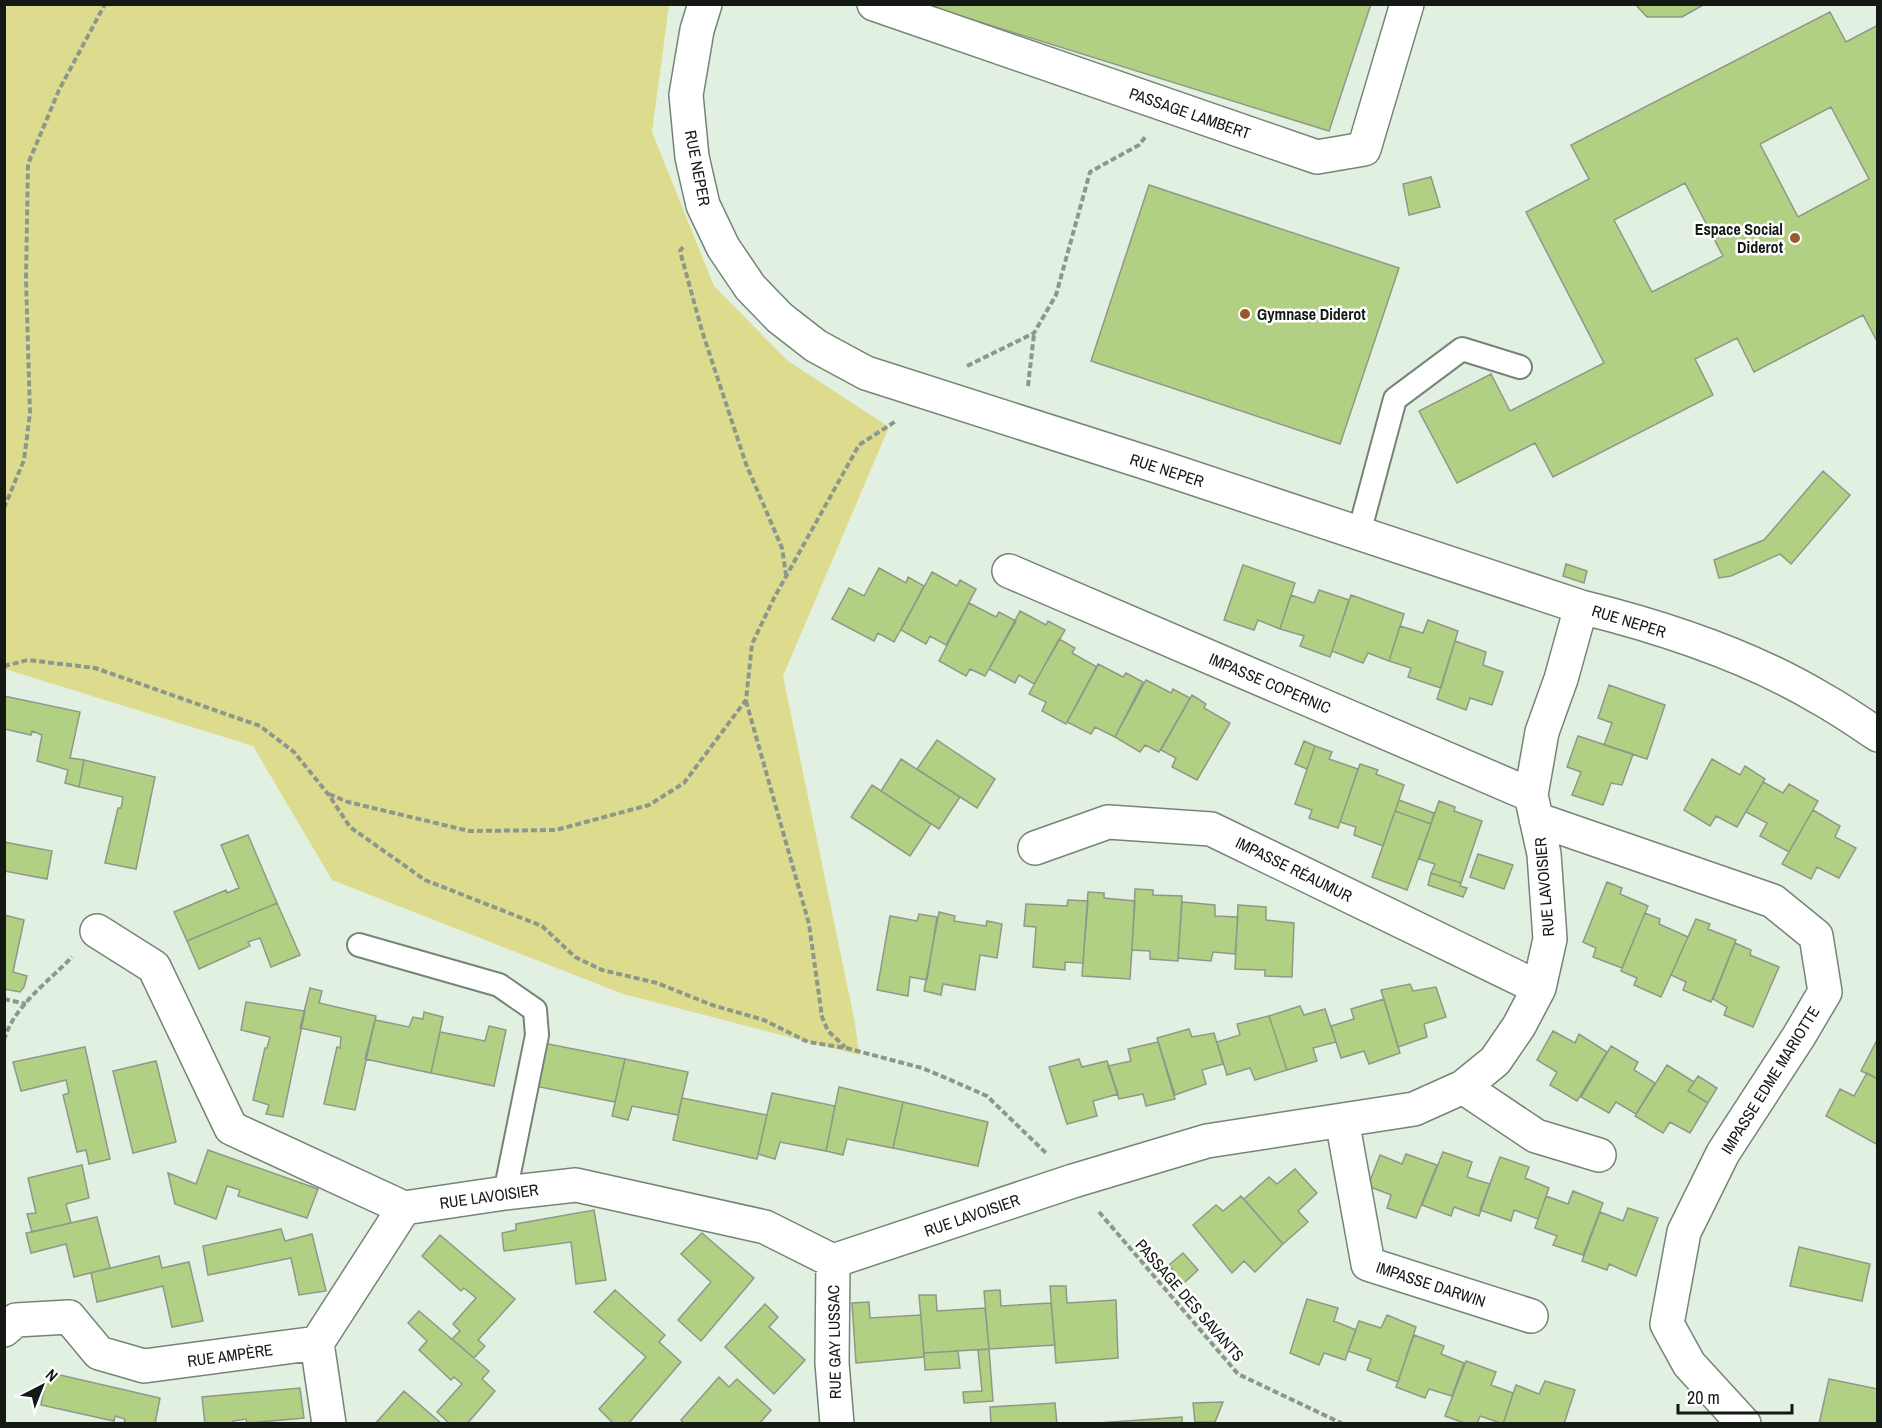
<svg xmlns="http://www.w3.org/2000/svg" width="1882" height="1428" viewBox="0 0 1882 1428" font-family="'Archivo Narrow',sans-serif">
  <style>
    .green { fill: #dddc8e }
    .building { fill: #b1d083; stroke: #909887; stroke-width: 1.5; fill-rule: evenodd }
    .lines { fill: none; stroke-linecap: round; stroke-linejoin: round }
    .service-casing { stroke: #768476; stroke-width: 26 }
    .minor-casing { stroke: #768476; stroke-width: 36 }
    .path { stroke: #8d988d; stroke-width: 4; stroke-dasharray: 6 3; stroke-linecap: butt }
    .service { stroke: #fff; stroke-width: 22 }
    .minor { stroke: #fff; stroke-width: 33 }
    .poi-dot { fill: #9c582b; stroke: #fff; stroke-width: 2 }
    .labels { text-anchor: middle; stroke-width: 5; stroke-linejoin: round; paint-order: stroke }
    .street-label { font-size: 16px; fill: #141914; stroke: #fff }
    .poi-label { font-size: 16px; font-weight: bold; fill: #141914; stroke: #fff; text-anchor: end }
  </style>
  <rect width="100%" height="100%" fill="#e1f0e1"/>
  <path class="green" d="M 8,4 L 669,5 L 652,132 L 714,286 L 788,361 L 889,427 L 783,676 L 855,1023 L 859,1055 L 623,994 L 332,880 L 253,746 L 5,669 L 4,17 Z"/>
  <path class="building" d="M 922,4 L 1371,4 L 1329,131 Z
    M 1635,4 L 1705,4 L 1682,17 L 1647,17 Z
    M 1830,12 L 1846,42 L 1878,25 L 1878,343 L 1863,315 L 1754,372 L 1737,338 L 1695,359 L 1713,395 L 1553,477 L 1535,443 L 1457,483 L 1419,411 L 1491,374 L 1510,411 L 1604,363 L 1526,212 L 1589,179 L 1571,145 ZM 1831,107 L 1869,179 L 1798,217 L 1760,144 ZM 1685,183 L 1723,256 L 1652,292 L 1614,220 Z
    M 1431,177 L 1440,207 L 1409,215 L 1403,184 Z
    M 1149,185 L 1399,268 L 1340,444 L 1091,361 Z
    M 1823,471 L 1850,495 L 1791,564 L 1780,554 L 1731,576 L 1719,578 L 1714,560 L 1764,540 Z
    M 1566,564 L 1587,571 L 1584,583 L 1563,576 Z
    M 1243,565 L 1295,583 L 1280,629 L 1258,620 L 1254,630 L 1224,620 Z
    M 879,568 L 906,583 L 908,577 L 924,586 L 894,642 L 878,633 L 874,641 L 832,619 L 849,588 L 864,596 Z
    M 932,572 L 957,586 L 960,580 L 976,589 L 946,645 L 930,636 L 926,644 L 901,630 Z
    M 1319,590 L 1349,600 L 1330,657 L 1300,646 L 1304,636 L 1280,629 L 1291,595 L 1314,603 Z
    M 1351,595 L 1404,614 L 1389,661 L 1368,653 L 1363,663 L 1332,651 Z
    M 969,603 L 996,617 L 999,612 L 1016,621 L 985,676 L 970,669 L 966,676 L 939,661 Z
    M 1020,611 L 1046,625 L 1048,621 L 1065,630 L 1034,684 L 1019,675 L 1015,683 L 989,669 Z
    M 1428,620 L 1458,631 L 1441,688 L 1408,677 L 1411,668 L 1389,661 L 1400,626 L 1423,633 Z
    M 1059,639 L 1075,648 L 1072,653 L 1097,667 L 1066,724 L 1042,711 L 1046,702 L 1029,694 Z
    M 1455,641 L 1486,652 L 1483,665 L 1503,672 L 1492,705 L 1470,698 L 1466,710 L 1437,699 Z
    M 1098,664 L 1123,677 L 1126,673 L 1143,682 L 1115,737 L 1095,727 L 1091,734 L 1067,722 Z
    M 1146,680 L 1171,693 L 1173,689 L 1190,698 L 1159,752 L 1145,745 L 1140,752 L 1115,737 Z
    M 1609,685 L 1665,705 L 1647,759 L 1604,745 L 1612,723 L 1598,718 Z
    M 1192,695 L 1206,704 L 1204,708 L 1230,723 L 1197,780 L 1172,767 L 1176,758 L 1161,750 Z
    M 4,696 L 80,712 L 70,758 L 84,760 L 79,787 L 65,783 L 68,770 L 37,761 L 42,735 L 32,731 L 31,735 L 4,729 Z
    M 1578,736 L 1633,754 L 1622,785 L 1611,783 L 1603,805 L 1572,795 L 1581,772 L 1567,767 Z
    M 937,740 L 995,779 L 977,808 L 917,769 Z
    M 1304,741 L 1315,746 L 1307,769 L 1295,764 Z
    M 1315,746 L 1332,752 L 1329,759 L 1358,769 L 1338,828 L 1309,818 L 1312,810 L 1295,804 Z
    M 901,759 L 960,797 L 939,829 L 881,791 Z
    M 1712,759 L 1740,775 L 1745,766 L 1765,779 L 1737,827 L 1716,816 L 1710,826 L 1684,810 Z
    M 84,760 L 155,777 L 136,869 L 105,863 L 118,808 L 121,808 L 123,797 L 79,787 Z
    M 1360,764 L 1378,770 L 1376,774 L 1404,785 L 1383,846 L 1354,835 L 1356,827 L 1340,822 Z
    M 1763,782 L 1783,793 L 1789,784 L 1818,801 L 1789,852 L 1760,836 L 1767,823 L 1746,812 Z
    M 872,785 L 931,824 L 910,856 L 851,817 Z
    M 1399,800 L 1434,813 L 1431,824 L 1395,811 Z
    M 1439,801 L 1455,807 L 1454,811 L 1482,821 L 1461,883 L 1431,873 L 1435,864 L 1419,859 Z
    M 1813,810 L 1840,826 L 1835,837 L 1856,848 L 1839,878 L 1817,867 L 1811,879 L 1782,864 Z
    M 1395,811 L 1431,824 L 1407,890 L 1372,877 Z
    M 248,835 L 277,903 L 187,941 L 174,912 L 226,890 L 227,893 L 239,888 L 221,845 Z
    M 4,842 L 52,851 L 47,879 L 4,871 Z
    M 1478,854 L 1513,865 L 1504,889 L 1470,877 Z
    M 1431,873 L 1461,883 L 1460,886 L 1467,888 L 1463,897 L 1428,885 Z
    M 1607,882 L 1622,888 L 1620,894 L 1648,906 L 1622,968 L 1593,957 L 1596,948 L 1583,942 Z
    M 1135,889 L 1153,890 L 1153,895 L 1182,896 L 1178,961 L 1150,959 L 1150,951 L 1132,950 Z
    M 1088,892 L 1104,893 L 1104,898 L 1135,901 L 1130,979 L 1082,976 Z
    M 1068,900 L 1088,901 L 1083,963 L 1065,962 L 1065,970 L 1033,967 L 1036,927 L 1024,926 L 1026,904 L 1067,906 Z
    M 1182,902 L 1215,905 L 1215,916 L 1238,917 L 1235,954 L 1213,952 L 1211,961 L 1178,958 Z
    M 277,903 L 300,955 L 271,967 L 260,938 L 248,942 L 250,946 L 199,969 L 187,941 Z
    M 1238,905 L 1266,907 L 1266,920 L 1294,923 L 1292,977 L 1265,976 L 1265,970 L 1235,969 Z
    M 939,912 L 955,916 L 954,921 L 986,926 L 987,921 L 1002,924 L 997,958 L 980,955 L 975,990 L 943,984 L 941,995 L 924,991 Z
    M 1645,913 L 1660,919 L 1659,924 L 1688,937 L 1661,997 L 1634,985 L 1637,978 L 1621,971 Z
    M 919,914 L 937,917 L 927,980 L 910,977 L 908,996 L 877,990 L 890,916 L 917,921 Z
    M 4,915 L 24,920 L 13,972 L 27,976 L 24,987 L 20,992 L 4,989 Z
    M 1696,919 L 1710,924 L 1708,929 L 1736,940 L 1711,1002 L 1683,990 L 1686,982 L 1671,975 Z
    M 1735,943 L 1751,950 L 1750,955 L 1779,967 L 1753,1027 L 1724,1015 L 1727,1007 L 1713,999 Z
    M 1410,984 L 1413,991 L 1436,987 L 1446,1017 L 1424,1024 L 1427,1037 L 1398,1047 L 1381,990 Z
    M 310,988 L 322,991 L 319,1003 L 376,1016 L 355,1110 L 324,1104 L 337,1047 L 340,1048 L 341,1037 L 300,1028 Z
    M 1384,999 L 1400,1053 L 1369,1064 L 1364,1051 L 1341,1058 L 1331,1026 L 1354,1019 L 1351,1009 Z
    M 246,1002 L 305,1011 L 283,1117 L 266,1114 L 269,1105 L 253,1100 L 265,1048 L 267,1048 L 270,1037 L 241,1030 Z
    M 1300,1006 L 1304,1015 L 1325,1009 L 1336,1042 L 1313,1048 L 1317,1061 L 1287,1070 L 1269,1016 Z
    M 424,1012 L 443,1017 L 431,1073 L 365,1059 L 375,1020 L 409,1027 L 413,1017 L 423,1019 Z
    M 1269,1016 L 1287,1070 L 1255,1080 L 1250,1068 L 1227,1075 L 1217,1042 L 1240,1035 L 1237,1024 Z
    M 489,1026 L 506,1030 L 494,1086 L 431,1073 L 440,1032 L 485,1041 Z
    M 1189,1029 L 1192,1037 L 1214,1033 L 1223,1064 L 1202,1070 L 1206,1084 L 1175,1095 L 1157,1038 Z
    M 1553,1031 L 1575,1043 L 1579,1034 L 1607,1052 L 1577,1101 L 1550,1085 L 1557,1072 L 1537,1060 Z
    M 1158,1042 L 1175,1099 L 1146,1106 L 1143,1094 L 1119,1099 L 1108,1066 L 1131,1061 L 1128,1049 Z
    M 1876,1042 L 1878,1043 L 1878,1079 L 1861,1071 Z
    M 543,1043 L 625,1059 L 615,1102 L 535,1086 Z
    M 1611,1046 L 1638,1062 L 1634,1070 L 1655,1083 L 1636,1114 L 1616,1102 L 1609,1113 L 1581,1097 Z
    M 85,1047 L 110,1159 L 89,1164 L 86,1150 L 77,1152 L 63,1095 L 69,1093 L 66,1080 L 21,1091 L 13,1062 Z
    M 625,1059 L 688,1072 L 678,1115 L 632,1106 L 628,1120 L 612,1116 Z
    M 1079,1059 L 1082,1067 L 1107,1061 L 1118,1094 L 1093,1101 L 1097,1116 L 1067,1124 L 1049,1067 Z
    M 156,1061 L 176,1142 L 133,1153 L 113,1071 Z
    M 1667,1065 L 1694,1082 L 1688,1091 L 1708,1103 L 1690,1133 L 1670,1122 L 1663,1133 L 1635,1116 Z
    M 1867,1073 L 1878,1079 L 1878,1145 L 1826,1116 L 1840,1089 L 1854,1096 Z
    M 1698,1076 L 1717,1088 L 1708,1103 L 1688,1091 Z
    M 839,1087 L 903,1102 L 893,1148 L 847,1139 L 843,1155 L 826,1151 Z
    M 772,1093 L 835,1106 L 826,1151 L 780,1142 L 775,1159 L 758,1154 Z
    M 682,1098 L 767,1115 L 757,1159 L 673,1140 Z
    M 903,1102 L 988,1122 L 978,1166 L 893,1148 Z
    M 208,1150 L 318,1189 L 307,1218 L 238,1196 L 240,1190 L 227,1186 L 216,1219 L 175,1204 L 168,1173 L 196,1184 Z
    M 1443,1152 L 1472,1162 L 1467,1177 L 1490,1184 L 1479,1216 L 1454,1207 L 1451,1216 L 1422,1205 Z
    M 1406,1154 L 1437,1165 L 1416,1218 L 1387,1208 L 1391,1195 L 1368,1186 L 1380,1155 L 1402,1164 Z
    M 1500,1157 L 1529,1167 L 1525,1178 L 1549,1188 L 1538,1219 L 1514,1210 L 1511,1221 L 1480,1210 Z
    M 82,1165 L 89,1198 L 66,1204 L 71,1223 L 32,1232 L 27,1214 L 36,1213 L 28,1178 Z
    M 1295,1169 L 1317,1193 L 1298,1211 L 1308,1222 L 1283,1244 L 1244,1199 L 1269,1177 L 1277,1184 Z
    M 1573,1191 L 1603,1203 L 1583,1255 L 1553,1245 L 1557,1236 L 1535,1228 L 1546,1196 L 1568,1204 Z
    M 1241,1196 L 1283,1244 L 1255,1272 L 1244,1261 L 1232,1273 L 1193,1225 L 1216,1205 L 1223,1211 Z
    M 1628,1208 L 1658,1218 L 1636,1276 L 1609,1264 L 1607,1270 L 1582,1261 L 1600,1212 L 1623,1221 Z
    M 594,1210 L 606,1280 L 576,1284 L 571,1242 L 504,1251 L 502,1233 L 516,1230 L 516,1224 Z
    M 97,1217 L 110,1268 L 74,1277 L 66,1244 L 31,1253 L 26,1233 Z
    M 281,1229 L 285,1241 L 312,1234 L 326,1291 L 299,1295 L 291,1258 L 208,1275 L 203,1246 Z
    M 702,1233 L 754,1278 L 701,1341 L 678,1320 L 711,1282 L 681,1254 Z
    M 440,1235 L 515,1299 L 478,1340 L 485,1346 L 474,1358 L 452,1339 L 460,1331 L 453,1324 L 476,1298 L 464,1288 L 461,1291 L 422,1256 Z
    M 1799,1247 L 1870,1264 L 1862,1301 L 1790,1286 Z
    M 1183,1253 L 1198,1270 L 1183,1284 L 1169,1265 Z
    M 159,1256 L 162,1268 L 189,1262 L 203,1321 L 172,1327 L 163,1286 L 97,1302 L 91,1273 Z
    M 1050,1286 L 1066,1286 L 1067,1303 L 1116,1300 L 1118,1358 L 1056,1363 Z
    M 615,1290 L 665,1335 L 659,1342 L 681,1362 L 628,1424 L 614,1424 L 599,1409 L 646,1357 L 594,1312 Z
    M 1000,1290 L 1001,1306 L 1051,1303 L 1055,1345 L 989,1349 L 984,1291 Z
    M 919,1295 L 936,1295 L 937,1311 L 985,1308 L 989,1349 L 924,1353 Z
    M 1307,1299 L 1338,1308 L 1334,1321 L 1356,1330 L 1345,1360 L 1324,1353 L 1319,1365 L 1290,1353 Z
    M 869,1302 L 870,1318 L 921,1315 L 924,1357 L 856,1363 L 852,1303 Z
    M 765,1304 L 778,1317 L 769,1327 L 805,1360 L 774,1394 L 725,1347 Z
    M 419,1311 L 489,1371 L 482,1379 L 495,1391 L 467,1424 L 450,1424 L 437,1412 L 462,1384 L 454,1377 L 451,1380 L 419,1350 L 427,1341 L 408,1323 Z
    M 1387,1315 L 1416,1327 L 1398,1382 L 1367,1370 L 1371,1359 L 1348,1351 L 1359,1321 L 1381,1328 Z
    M 1414,1335 L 1444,1346 L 1441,1354 L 1464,1363 L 1452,1396 L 1429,1389 L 1425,1398 L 1396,1387 Z
    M 989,1349 L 993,1401 L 964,1403 L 963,1392 L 982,1391 L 978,1350 Z
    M 958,1351 L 960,1368 L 925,1370 L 924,1353 Z
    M 1466,1361 L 1496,1372 L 1491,1385 L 1513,1393 L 1503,1424 L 1480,1416 L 1477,1424 L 1467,1424 L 1445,1416 Z
    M 47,1372 L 160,1398 L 155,1424 L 124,1424 L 125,1419 L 115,1416 L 114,1421 L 41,1405 Z
    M 719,1377 L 729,1387 L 737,1379 L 771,1410 L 759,1424 L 684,1424 L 681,1420 Z
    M 1829,1379 L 1878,1389 L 1878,1424 L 1819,1424 Z
    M 1545,1381 L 1575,1390 L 1564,1424 L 1503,1424 L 1516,1385 L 1539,1394 Z
    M 300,1388 L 304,1418 L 247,1423 L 246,1419 L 233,1421 L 234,1424 L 205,1424 L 202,1397 Z
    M 404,1391 L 442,1424 L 375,1424 Z
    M 1223,1402 L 1215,1422 L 1195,1422 L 1193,1403 Z
    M 1055,1403 L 1057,1424 L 991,1424 L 990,1407 Z
    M 1182,1417 L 1182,1424 L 1097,1423 Z"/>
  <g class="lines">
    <defs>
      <path id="service" d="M 1359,533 L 1395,399 L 1462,349 L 1520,367
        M 359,945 L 499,985 L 535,1010 L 537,1035 L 505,1193"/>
      <path id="minor" d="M 705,4 L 697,30 L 686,95 L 692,157 L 703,205 L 723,247 L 750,287 L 780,318 L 816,346 L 866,373 L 1163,468 L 1581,607 C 1662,627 1748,655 1820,698 C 1840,709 1859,722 1878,735
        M 874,4 L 1317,157 L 1364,149 L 1407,4
        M 1009,571 L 1531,795
        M 1536,819 L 1773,901 L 1816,936 L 1825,992 L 1799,1036 L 1723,1153 L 1684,1232 L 1667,1324 L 1689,1364 L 1744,1424
        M 1035,848 L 1108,822 L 1211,829 L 1539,988
        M 97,931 L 154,967 L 231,1128 L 404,1208 L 505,1193 L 576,1185 L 765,1227 L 833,1261 L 1073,1181 L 1207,1141 L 1414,1109 L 1463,1087 L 1495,1061 L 1519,1026 L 1539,988 L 1550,939 L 1544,854 L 1531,795 L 1542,732 L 1561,679 L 1581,607
        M 1463,1087 L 1536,1136 L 1599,1155
        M 1342,1120 L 1368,1264 L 1531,1316
        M 833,1261 L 832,1363 L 837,1424
        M 4,1330 L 16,1320 L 69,1317 L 99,1353 L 144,1366 L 317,1343 L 404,1208
        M 317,1343 L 329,1424"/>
    </defs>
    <use href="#service" class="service-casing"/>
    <use href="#minor" class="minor-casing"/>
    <path class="path" d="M 683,247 L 680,251 L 702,331 L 746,464 L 782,548 L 786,575
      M 967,366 L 1034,333 L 1056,295 L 1090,172 L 1139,145 L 1146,136
      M 1028,386 L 1034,334
      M 4,508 L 24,460 L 30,413 L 26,279 L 28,164 L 59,90 L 105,4
      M 4,666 L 28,660 L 95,668 L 260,726 L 294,752 L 328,794 L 350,827 L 425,880 L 542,926 L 575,957 L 602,970 L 657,983 L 712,1005 L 764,1020 L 808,1042 L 846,1048 L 922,1068 L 946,1078 L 987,1096 L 1046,1153
      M 746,701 L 809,924 L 822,1017 L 828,1031 L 845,1047
      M 329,794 L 348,802 L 469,831 L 556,830 L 649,805 L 684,783 L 746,700 L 752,644 L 774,598 L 859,445 L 896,421
      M 4,999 L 26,1004
      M 4,1040 C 13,1007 49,981 72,957
      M 1099,1212 L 1238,1374 L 1343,1424"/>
    <use href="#service" class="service"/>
    <use href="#minor" class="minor"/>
  </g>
  <g class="poi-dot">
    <circle cx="1795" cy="238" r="6"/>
    <circle cx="1245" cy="314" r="6"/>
  </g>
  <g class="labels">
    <g class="street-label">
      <text transform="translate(1190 113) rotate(19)" y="6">PASSAGE LAMBERT</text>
      <text transform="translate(698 168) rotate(79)" y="6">RUE NEPER</text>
      <text transform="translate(1167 470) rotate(18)" y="6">RUE NEPER</text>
      <text transform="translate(1629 621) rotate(17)" y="6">RUE NEPER</text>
      <text transform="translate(1270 683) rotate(23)" y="6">IMPASSE COPERNIC</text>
      <text transform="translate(1294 869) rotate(26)" y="6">IMPASSE RÉAUMUR</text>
      <text transform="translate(1544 887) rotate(-95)" y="6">RUE LAVOISIER</text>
      <text transform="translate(1770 1080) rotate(-58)" y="6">IMPASSE EDME MARIOTTE</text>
      <text transform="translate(489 1196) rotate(-8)" y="6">RUE LAVOISIER</text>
      <text transform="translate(972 1215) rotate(-19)" y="6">RUE LAVOISIER</text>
      <text transform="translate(1431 1284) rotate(18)" y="6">IMPASSE DARWIN</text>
      <text transform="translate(1190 1300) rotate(49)" y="6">PASSAGE DES SAVANTS</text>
      <text transform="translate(834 1342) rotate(-91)" y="6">RUE GAY LUSSAC</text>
      <text transform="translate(230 1355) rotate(-8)" y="6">RUE AMPÈRE</text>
    </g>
    <g class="poi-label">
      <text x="1783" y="235">Espace Social<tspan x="1783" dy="18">Diderot</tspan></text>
      <text x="1257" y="320" text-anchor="start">Gymnase Diderot</text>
    </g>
  </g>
  <rect width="1882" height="1428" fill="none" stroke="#141914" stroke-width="12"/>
  <g transform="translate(42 1386) rotate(42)" stroke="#ffffff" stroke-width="4.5" paint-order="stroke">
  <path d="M0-4.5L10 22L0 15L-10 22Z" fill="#141914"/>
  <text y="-9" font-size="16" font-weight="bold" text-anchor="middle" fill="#141914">N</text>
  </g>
  <path d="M1678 1404v9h114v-9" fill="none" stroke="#141914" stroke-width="3"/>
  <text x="1687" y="1404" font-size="18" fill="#141914" stroke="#ffffff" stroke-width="4.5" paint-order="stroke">20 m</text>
</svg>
